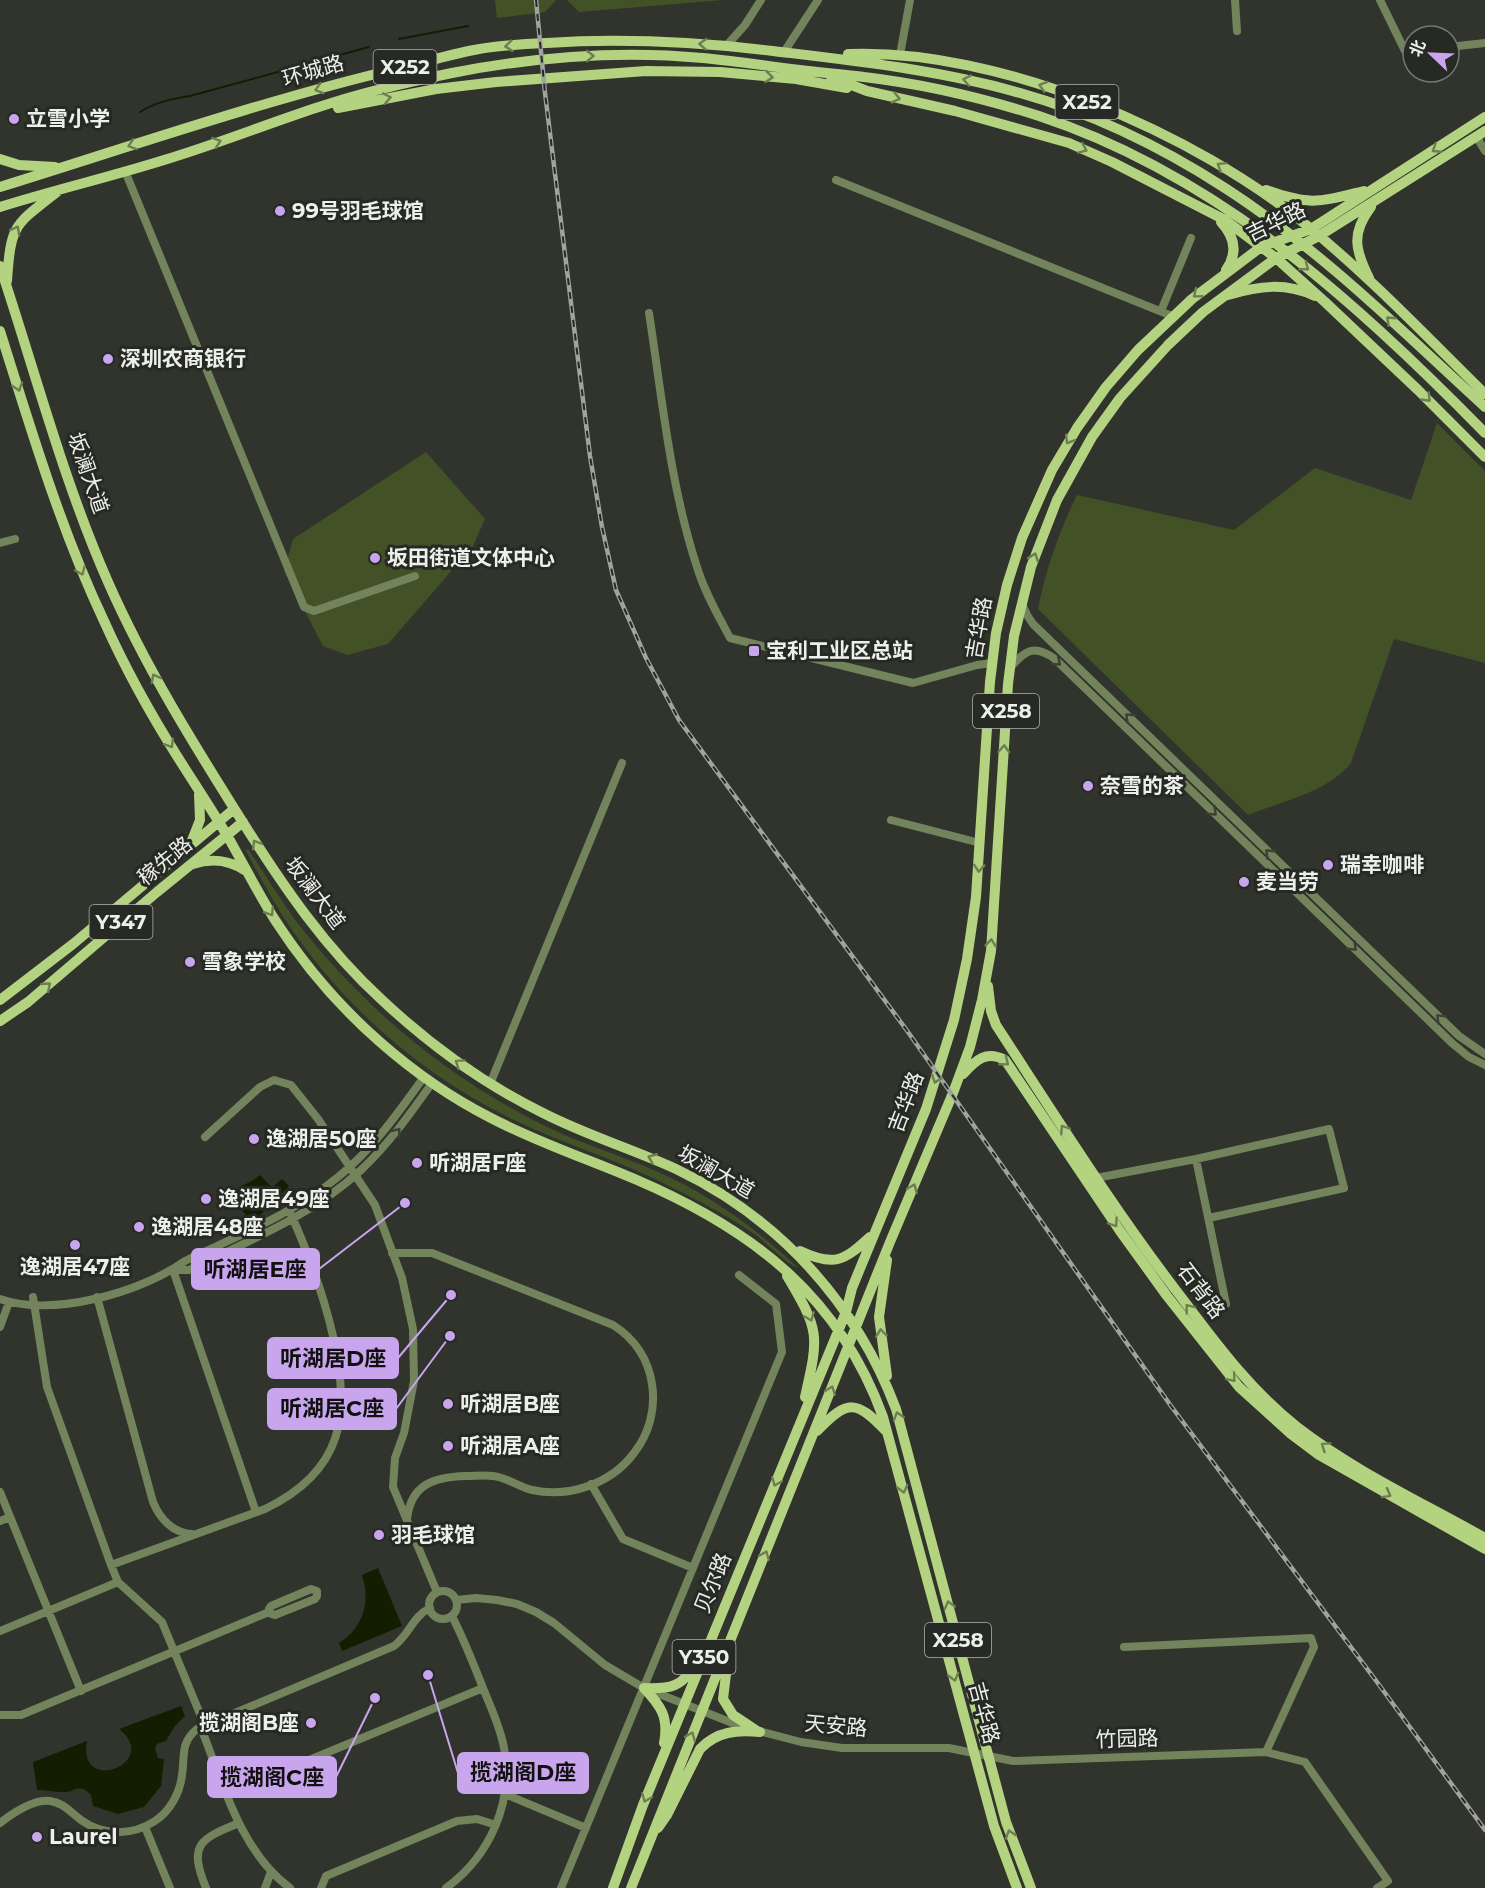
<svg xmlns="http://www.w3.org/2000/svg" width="1485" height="1888" viewBox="0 0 1485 1888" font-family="Montserrat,'Noto Sans SC',sans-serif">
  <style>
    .green { fill: #425226 }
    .water { fill: #131e00 }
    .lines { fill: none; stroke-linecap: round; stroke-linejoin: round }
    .stream { stroke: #131e00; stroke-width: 2 }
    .minor { stroke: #73835c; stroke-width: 8 }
    .major { stroke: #b3d381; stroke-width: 10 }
    .rail-casing { stroke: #a1a39e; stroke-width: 4.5 }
    .rail { stroke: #272924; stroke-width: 2; stroke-dasharray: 7; stroke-linecap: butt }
    .oneway { stroke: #6d7e52 }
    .oneway2 { stroke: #3a4032 }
    .poi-dot { fill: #c9a5ee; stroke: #272924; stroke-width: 2 }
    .labels { text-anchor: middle; stroke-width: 6; stroke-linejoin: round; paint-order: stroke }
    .shield { fill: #272924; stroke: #b2b4af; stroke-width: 1.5 }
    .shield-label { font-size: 20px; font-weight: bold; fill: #edefeb }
    .street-label { font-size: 21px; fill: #edefeb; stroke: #272924 }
    .poi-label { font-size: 21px; font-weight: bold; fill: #edefeb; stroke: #272924; text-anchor: start }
    .leader { fill: none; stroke: #c9a5ee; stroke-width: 2 }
    .callout-dot { fill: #c9a5ee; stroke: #272924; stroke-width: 2 }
    .callout { fill: #c9a5ee; stroke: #c9a5ee; stroke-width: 2 }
    .callout-label { font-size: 22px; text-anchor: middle; font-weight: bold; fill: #111 }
  </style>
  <rect width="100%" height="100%" fill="#31332d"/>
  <path class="green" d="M 495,0 L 556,0 L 545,12 L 497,18 Z
    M 567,0 L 723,0 L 579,12 Z
    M 1437,423 L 1485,471 L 1485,663 L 1394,639 L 1351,763 C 1328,792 1283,801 1248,815 L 1038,609 C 1046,568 1059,532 1077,495 L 1234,530 L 1315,468 L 1411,500 Z
    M 426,452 L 485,519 L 473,546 L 388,644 L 347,655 L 323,646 L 284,571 L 293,539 Z
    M 248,849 C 264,873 279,898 296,921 C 361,1005 444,1075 539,1123 C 576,1142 617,1154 656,1171 C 709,1194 756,1228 798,1268 C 787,1264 767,1244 756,1235 C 730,1217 701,1202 673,1188 C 622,1161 566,1145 514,1120 C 421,1075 341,1005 284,918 C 270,896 258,873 246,851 Z"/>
  <path class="water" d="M 260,1175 L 272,1188 L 282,1179 L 289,1186 L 253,1222 L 230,1199 C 237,1184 249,1185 260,1175 Z
    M 378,1568 L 402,1626 L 342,1651 L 339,1643 C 363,1628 371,1602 362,1575 Z
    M 181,1706 L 185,1716 L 174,1727 L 166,1741 L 157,1744 L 155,1748 L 158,1758 L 164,1759 L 161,1786 L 144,1807 L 118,1814 L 93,1806 L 91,1795 C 78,1781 75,1793 63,1792 C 55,1792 46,1790 37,1790 L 33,1762 L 87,1741 C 77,1796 162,1763 119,1729 Z"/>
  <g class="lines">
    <path class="stream" d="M 399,39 L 468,26
      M 140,112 C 156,102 171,99 190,96 L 369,47"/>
    <path class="minor" d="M 1235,0 L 1237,31
      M 1380,0 L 1405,51 L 1413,50
      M 727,45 L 745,25 L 761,0
      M 1449,47 L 1485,43
      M 784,52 L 818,0
      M 900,55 L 910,0
      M 1476,136 L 1485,151
      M 125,171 L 304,607 L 314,611 L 415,576
      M 836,180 L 1172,316
      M 1161,311 L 1191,238
      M 649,313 C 662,397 670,485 697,567 C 704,591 718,615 730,638 L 913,683 L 977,665 L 992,663
      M 0,543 L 15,539
      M 1022,604 L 1027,615 L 1033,624 L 1459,1036 L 1485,1054
      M 1010,668 C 1025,650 1034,644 1055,659 L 1453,1044 L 1469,1057 L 1485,1065
      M 891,820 L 980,843
      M 490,1084 L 622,763
      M 205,1137 L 260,1087 L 274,1080 L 291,1085 L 318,1119 L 375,1205 L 402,1278 L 413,1329 L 414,1381 L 404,1433 L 395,1458 L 393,1487 L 437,1592
      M 1196,1159 L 1226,1304
      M 1096,1178 L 1196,1159 L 1329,1129 L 1344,1188 L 1209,1218
      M 392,1253 L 432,1253 L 613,1325 C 635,1339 648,1358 652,1384 C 656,1409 649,1434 634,1453 C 611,1484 569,1498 532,1490 C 519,1487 506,1477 493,1476 C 484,1475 475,1476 466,1476 C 434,1477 411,1484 407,1519
      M 173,1270 L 189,1270 C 248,1241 311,1216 360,1171 C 388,1145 410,1114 432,1083
      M 173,1270 L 256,1512
      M 33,1297 L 47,1387 L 111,1565 L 118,1582 L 162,1622 L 205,1726
      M 97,1297 L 153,1502 C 160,1519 173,1533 192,1534
      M 0,1299 C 53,1317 140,1293 185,1261 C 237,1236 293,1214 338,1177 C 373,1149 398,1113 424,1077
      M 0,1327 L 9,1302
      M 591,1484 L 623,1539 L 693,1568
      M 0,1492 L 81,1691
      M 0,1521 L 10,1517
      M 111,1565 L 265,1509 C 344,1471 351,1414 333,1336 C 323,1292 307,1250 289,1210
      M 311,1589 L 317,1591 L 317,1596 L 315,1599 L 275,1615 L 269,1613 L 269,1609 L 271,1606 Z
      M429 1605a14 14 0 1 1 28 0a14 14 0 1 1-28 0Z
      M 456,1600 L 476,1598 L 497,1600 L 517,1604 L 536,1612 L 554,1623 L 605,1665 L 644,1688 L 740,1726 L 801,1742 L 842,1748 L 949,1748 L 1013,1761 L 1266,1752 L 1305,1762 L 1388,1881 L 1377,1888
      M 0,1631 L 118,1582
      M 1124,1647 L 1311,1638 L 1314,1647 L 1266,1752
      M 0,1715 L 21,1715 L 269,1612
      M 201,1728 C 223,1783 240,1851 290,1888
      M 227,1794 L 483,1688
      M 505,1794 L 586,1828
      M 0,1823 C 13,1813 33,1799 50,1801 C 64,1803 70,1812 81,1820 C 103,1836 132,1836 155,1821 C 170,1811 180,1793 182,1775 C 185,1756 180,1743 197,1729 L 394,1646 C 409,1635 413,1616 430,1608
      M 145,1827 L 170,1888
      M 206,1888 C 188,1844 200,1839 239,1823
      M 265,1888 L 271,1872
      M 321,1888 L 326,1876 L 457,1821 L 477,1819 L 496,1825
      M 446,1888 C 490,1856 514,1802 504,1748 C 500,1725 489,1704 481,1683 C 472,1660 463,1638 452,1616
      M 561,1888 L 782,1352 L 776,1304 L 739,1275"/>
    <path class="major" d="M 848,54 C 999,48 1196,133 1310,228 C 1372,279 1428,338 1485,394
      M 831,77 L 867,91 L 955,111 L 1069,143 L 1112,162 L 1225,220 L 1276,258 L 1325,302 L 1418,390 L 1485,457
      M 338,108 L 436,89 L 496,82 L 646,71 L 720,72 L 796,79 L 847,88
      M 0,159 L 19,165 L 55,167
      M 0,187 C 132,146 262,101 396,69 C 422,63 448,55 474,50 C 498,45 523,44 547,43 C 623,38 698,42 773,51 C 856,61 940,70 1020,93 C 1092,113 1163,148 1225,188 C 1321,250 1402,331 1485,407
      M 1266,190 C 1311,206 1319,202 1364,191
      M 0,207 C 54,190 110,177 164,160 C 237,138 307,107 381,89 C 404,83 428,78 452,73 C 534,57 620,50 703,58 C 735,61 767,66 800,70 C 821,73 843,74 864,77 C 923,84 983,98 1039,116 C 1216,174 1357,302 1485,433
      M 1221,222 C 1235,237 1238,253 1226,270
      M 0,266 C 35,371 63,480 108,582 C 145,666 193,743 242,821 C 283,886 325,948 382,1000 C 430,1045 484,1084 543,1113 C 586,1135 632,1149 676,1169 C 779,1218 856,1303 896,1409 L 1006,1822 L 1031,1888
      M 1369,278 C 1355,250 1351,233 1371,207
      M 7,281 C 11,223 14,226 58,191
      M 1228,295 C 1259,286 1285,282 1315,296
      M 0,331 C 31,429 60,528 104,621 C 125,668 150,713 177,756 C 194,783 212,810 228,837 C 244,865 258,893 275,920 C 304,965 340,1007 380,1042 C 413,1071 450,1097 489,1117 C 536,1142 588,1159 637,1180 C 753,1230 839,1296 883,1417 L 994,1826 L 1017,1888
      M 191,843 L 200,820 L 199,794
      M 193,864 C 211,858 230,860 246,871
      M 988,986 L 991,1011 L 996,1025 C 1058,1120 1118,1216 1188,1306 C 1221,1350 1254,1393 1297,1427 C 1354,1471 1423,1503 1485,1538
      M 0,1000 L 73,944 L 234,809
      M 0,1021 L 28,1002 L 157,892 L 243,822
      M 963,1074 C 976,1060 986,1050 1005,1060 L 1120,1231 L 1167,1296 L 1239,1387 L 1291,1434 L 1319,1455 L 1485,1549
      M 800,1251 C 834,1267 844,1261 870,1237
      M 787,1276 C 820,1331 819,1335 805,1397
      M 887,1376 L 879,1317 L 887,1260
      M 817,1431 C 848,1399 856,1400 886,1431
      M 728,1658 L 723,1699 L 733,1715 L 757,1731
      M 644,1688 C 668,1689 684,1688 694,1663
      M 644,1688 C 661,1706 669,1717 664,1743
      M 658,1828 L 667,1815 L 700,1749 C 717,1731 737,1730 760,1732
      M 613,1888 L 643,1805 L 846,1312 L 852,1288 L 926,1109 L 954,1020 L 967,959 L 976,897 L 990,682 L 996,633 L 1007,585 L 1022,538 L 1052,470 L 1077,428 L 1106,387 L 1138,350 L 1192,299 L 1261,247 L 1311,229 L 1485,117
      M 631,1888 L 890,1242 L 953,1093 L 970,1047 L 982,1000 L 991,951 L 1008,684 L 1014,636 L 1031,567 L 1057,500 L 1092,437 L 1120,398 L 1168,345 L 1203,312 L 1276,258 L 1319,236 L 1485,131"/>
    <defs>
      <path id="rail" d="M 536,0 L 545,93 L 590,456 L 602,527 L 616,590 L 646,658 L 679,720 L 908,1032 L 1171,1406 L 1377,1682 L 1485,1830"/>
    </defs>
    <use href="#rail" class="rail-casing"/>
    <use href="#rail" class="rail"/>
  </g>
  <defs><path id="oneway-chevron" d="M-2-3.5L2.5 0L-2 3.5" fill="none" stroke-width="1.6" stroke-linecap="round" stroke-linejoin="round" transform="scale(1.5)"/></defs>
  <g class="oneway">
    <use href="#oneway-chevron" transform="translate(703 44) rotate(-177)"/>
    <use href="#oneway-chevron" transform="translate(509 46) rotate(174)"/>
    <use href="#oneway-chevron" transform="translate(590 56) rotate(-1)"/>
    <use href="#oneway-chevron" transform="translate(769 77) rotate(6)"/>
    <use href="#oneway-chevron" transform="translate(967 80) rotate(-169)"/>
    <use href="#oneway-chevron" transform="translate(1043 86) rotate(-163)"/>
    <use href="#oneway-chevron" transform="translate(319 89) rotate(164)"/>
    <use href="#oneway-chevron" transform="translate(387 98) rotate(-11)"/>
    <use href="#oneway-chevron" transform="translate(896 98) rotate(13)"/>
    <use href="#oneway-chevron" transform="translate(217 142) rotate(-19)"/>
    <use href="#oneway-chevron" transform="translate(132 145) rotate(162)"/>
    <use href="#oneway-chevron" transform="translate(1083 149) rotate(24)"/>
    <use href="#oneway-chevron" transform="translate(1436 149) rotate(147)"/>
    <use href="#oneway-chevron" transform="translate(1221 166) rotate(-148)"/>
    <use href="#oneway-chevron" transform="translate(16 230) rotate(-61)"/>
    <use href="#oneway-chevron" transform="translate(1305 267) rotate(38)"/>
    <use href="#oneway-chevron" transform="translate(1197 294) rotate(141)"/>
    <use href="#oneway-chevron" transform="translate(1390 320) rotate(-137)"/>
    <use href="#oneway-chevron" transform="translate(18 387) rotate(72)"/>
    <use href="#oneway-chevron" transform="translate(1427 398) rotate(46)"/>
    <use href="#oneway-chevron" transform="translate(1069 440) rotate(122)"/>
    <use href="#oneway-chevron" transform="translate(1034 557) rotate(-71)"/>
    <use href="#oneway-chevron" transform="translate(81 571) rotate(67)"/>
    <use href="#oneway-chevron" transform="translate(155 678) rotate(-118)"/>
    <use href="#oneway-chevron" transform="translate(170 744) rotate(59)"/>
    <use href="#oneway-chevron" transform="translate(1004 749) rotate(-87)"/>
    <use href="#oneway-chevron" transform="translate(256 844) rotate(-122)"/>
    <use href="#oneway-chevron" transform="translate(979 868) rotate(94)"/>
    <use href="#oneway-chevron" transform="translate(270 912) rotate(58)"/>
    <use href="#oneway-chevron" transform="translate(991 943) rotate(-84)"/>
    <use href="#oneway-chevron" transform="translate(47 986) rotate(-41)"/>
    <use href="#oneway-chevron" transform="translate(1005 1062) rotate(39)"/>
    <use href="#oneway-chevron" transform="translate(459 1063) rotate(-145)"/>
    <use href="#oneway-chevron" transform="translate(936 1079) rotate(109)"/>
    <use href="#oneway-chevron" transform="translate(1064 1129) rotate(-123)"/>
    <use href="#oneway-chevron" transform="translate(652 1158) rotate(-158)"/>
    <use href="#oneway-chevron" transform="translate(913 1188) rotate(-67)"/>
    <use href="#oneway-chevron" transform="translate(1114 1223) rotate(56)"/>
    <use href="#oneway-chevron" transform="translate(1189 1308) rotate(-128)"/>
    <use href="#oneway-chevron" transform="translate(810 1317) rotate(68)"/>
    <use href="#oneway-chevron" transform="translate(881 1333) rotate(-97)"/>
    <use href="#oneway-chevron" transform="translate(1232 1378) rotate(50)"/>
    <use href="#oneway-chevron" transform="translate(831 1390) rotate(-69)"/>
    <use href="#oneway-chevron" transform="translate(898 1416) rotate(-107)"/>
    <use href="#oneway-chevron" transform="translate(1325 1446) rotate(-146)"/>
    <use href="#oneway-chevron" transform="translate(776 1482) rotate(112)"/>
    <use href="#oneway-chevron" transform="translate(903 1489) rotate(75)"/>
    <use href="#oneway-chevron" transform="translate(1387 1494) rotate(29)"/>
    <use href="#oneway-chevron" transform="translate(765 1555) rotate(-68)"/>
    <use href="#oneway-chevron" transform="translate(949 1605) rotate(-105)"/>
    <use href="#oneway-chevron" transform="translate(954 1677) rotate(75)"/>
    <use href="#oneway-chevron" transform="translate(691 1736) rotate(-68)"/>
    <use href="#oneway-chevron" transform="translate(646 1798) rotate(112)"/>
    <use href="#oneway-chevron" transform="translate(1010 1834) rotate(-108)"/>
  </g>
  <g class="oneway2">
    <use href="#oneway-chevron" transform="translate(1057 662) rotate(41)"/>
    <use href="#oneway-chevron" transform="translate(1129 717) rotate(-136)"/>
    <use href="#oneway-chevron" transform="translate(1213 812) rotate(44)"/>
    <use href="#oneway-chevron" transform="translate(1269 853) rotate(-136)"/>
    <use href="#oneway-chevron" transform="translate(1353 947) rotate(44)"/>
    <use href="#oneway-chevron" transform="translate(1440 1018) rotate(-136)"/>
    <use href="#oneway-chevron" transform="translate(397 1132) rotate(-51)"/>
  </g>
  <g class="poi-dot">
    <circle cx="14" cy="119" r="6"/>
    <circle cx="280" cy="211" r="6"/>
    <circle cx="108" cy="359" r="6"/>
    <circle cx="375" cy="558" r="6"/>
    <rect x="748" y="645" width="12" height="12" rx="3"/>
    <circle cx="1088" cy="786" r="6"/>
    <circle cx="1328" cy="865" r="6"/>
    <circle cx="1244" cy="882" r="6"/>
    <circle cx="190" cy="962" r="6"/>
    <circle cx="254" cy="1139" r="6"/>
    <circle cx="417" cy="1163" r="6"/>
    <circle cx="206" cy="1199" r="6"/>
    <circle cx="139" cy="1227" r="6"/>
    <circle cx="75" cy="1245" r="6"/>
    <circle cx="448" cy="1404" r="6"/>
    <circle cx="448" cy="1446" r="6"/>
    <circle cx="379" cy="1535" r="6"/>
    <circle cx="311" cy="1723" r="6"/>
    <circle cx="37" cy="1837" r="6"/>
  </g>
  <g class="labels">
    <g class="shield">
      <rect x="373.5" y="50" width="63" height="34" rx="4.5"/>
      <rect x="1055.5" y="85" width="63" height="34" rx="4.5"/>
      <rect x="973" y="694" width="66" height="34" rx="4.5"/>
      <rect x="89.5" y="905" width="63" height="34" rx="4.5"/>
      <rect x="925" y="1623" width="66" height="34" rx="4.5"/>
      <rect x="672.5" y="1640" width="63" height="34" rx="4.5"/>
    </g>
    <g class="shield-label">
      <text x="405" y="74">X252</text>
      <text x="1087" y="109">X252</text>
      <text x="1006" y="718">X258</text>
      <text x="121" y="929">Y347</text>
      <text x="958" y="1647">X258</text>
      <text x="704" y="1664">Y350</text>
    </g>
    <g class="street-label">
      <text transform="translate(313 71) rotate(-16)" y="7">环城路</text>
      <text transform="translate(1276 222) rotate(-26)" y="7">吉华路</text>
      <text transform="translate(88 473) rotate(71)" y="7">坂澜大道</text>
      <text transform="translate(979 628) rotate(-80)" y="7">吉华路</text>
      <text transform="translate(165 861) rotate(-39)" y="7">稼先路</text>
      <text transform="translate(315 893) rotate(53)" y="7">坂澜大道</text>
      <text transform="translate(906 1102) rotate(-69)" y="7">吉华路</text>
      <text transform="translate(716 1172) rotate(30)" y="7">坂澜大道</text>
      <text transform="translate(1201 1291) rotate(53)" y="7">石背路</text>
      <text transform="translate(713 1583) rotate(-68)" y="7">贝尔路</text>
      <text transform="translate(984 1713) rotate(75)" y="7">吉华路</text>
      <text transform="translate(836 1726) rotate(5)" y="7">天安路</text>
      <text transform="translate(1127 1739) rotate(-2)" y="7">竹园路</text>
    </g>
    <g class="poi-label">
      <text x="26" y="126">立雪小学</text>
      <text x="292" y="218">99号羽毛球馆</text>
      <text x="120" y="366">深圳农商银行</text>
      <text x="387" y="565">坂田街道文体中心</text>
      <text x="766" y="658">宝利工业区总站</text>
      <text x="1100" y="793">奈雪的茶</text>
      <text x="1340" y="872">瑞幸咖啡</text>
      <text x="1256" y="889">麦当劳</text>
      <text x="202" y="969">雪象学校</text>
      <text x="266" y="1146">逸湖居50座</text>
      <text x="429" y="1170">听湖居F座</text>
      <text x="218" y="1206">逸湖居49座</text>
      <text x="151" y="1234">逸湖居48座</text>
      <text x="75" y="1274" text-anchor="middle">逸湖居47座</text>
      <text x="460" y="1411">听湖居B座</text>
      <text x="460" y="1453">听湖居A座</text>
      <text x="391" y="1542">羽毛球馆</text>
      <text x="299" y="1730" text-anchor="end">揽湖阁B座</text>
      <text x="49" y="1844">Laurel</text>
    </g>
  </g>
  <path class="leader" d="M405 1203L319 1269M451 1295L398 1358M450 1336L396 1409M428 1675L458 1773M375 1698L336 1777"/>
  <g class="callout-dot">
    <circle cx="405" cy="1203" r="6"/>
    <circle cx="451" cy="1295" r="6"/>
    <circle cx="450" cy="1336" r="6"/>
    <circle cx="428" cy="1675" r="6"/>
    <circle cx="375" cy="1698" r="6"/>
  </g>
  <g class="callout">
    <rect x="192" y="1249" width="127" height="40" rx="6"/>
    <rect x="268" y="1338" width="130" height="40" rx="6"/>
    <rect x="268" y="1389" width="128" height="40" rx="6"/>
    <rect x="458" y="1753" width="130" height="40" rx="6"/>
    <rect x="208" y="1757" width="128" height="40" rx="6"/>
  </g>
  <g class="callout-label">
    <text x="255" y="1277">听湖居E座</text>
    <text x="333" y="1366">听湖居D座</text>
    <text x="332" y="1416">听湖居C座</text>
    <text x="523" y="1780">揽湖阁D座</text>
    <text x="272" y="1785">揽湖阁C座</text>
  </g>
  <g transform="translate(1431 54) rotate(293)"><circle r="28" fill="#272924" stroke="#767874" stroke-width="1.5"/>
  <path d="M0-4.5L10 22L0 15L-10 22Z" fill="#c9a5ee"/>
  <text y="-9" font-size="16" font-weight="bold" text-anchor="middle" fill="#edefeb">北</text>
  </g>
</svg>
